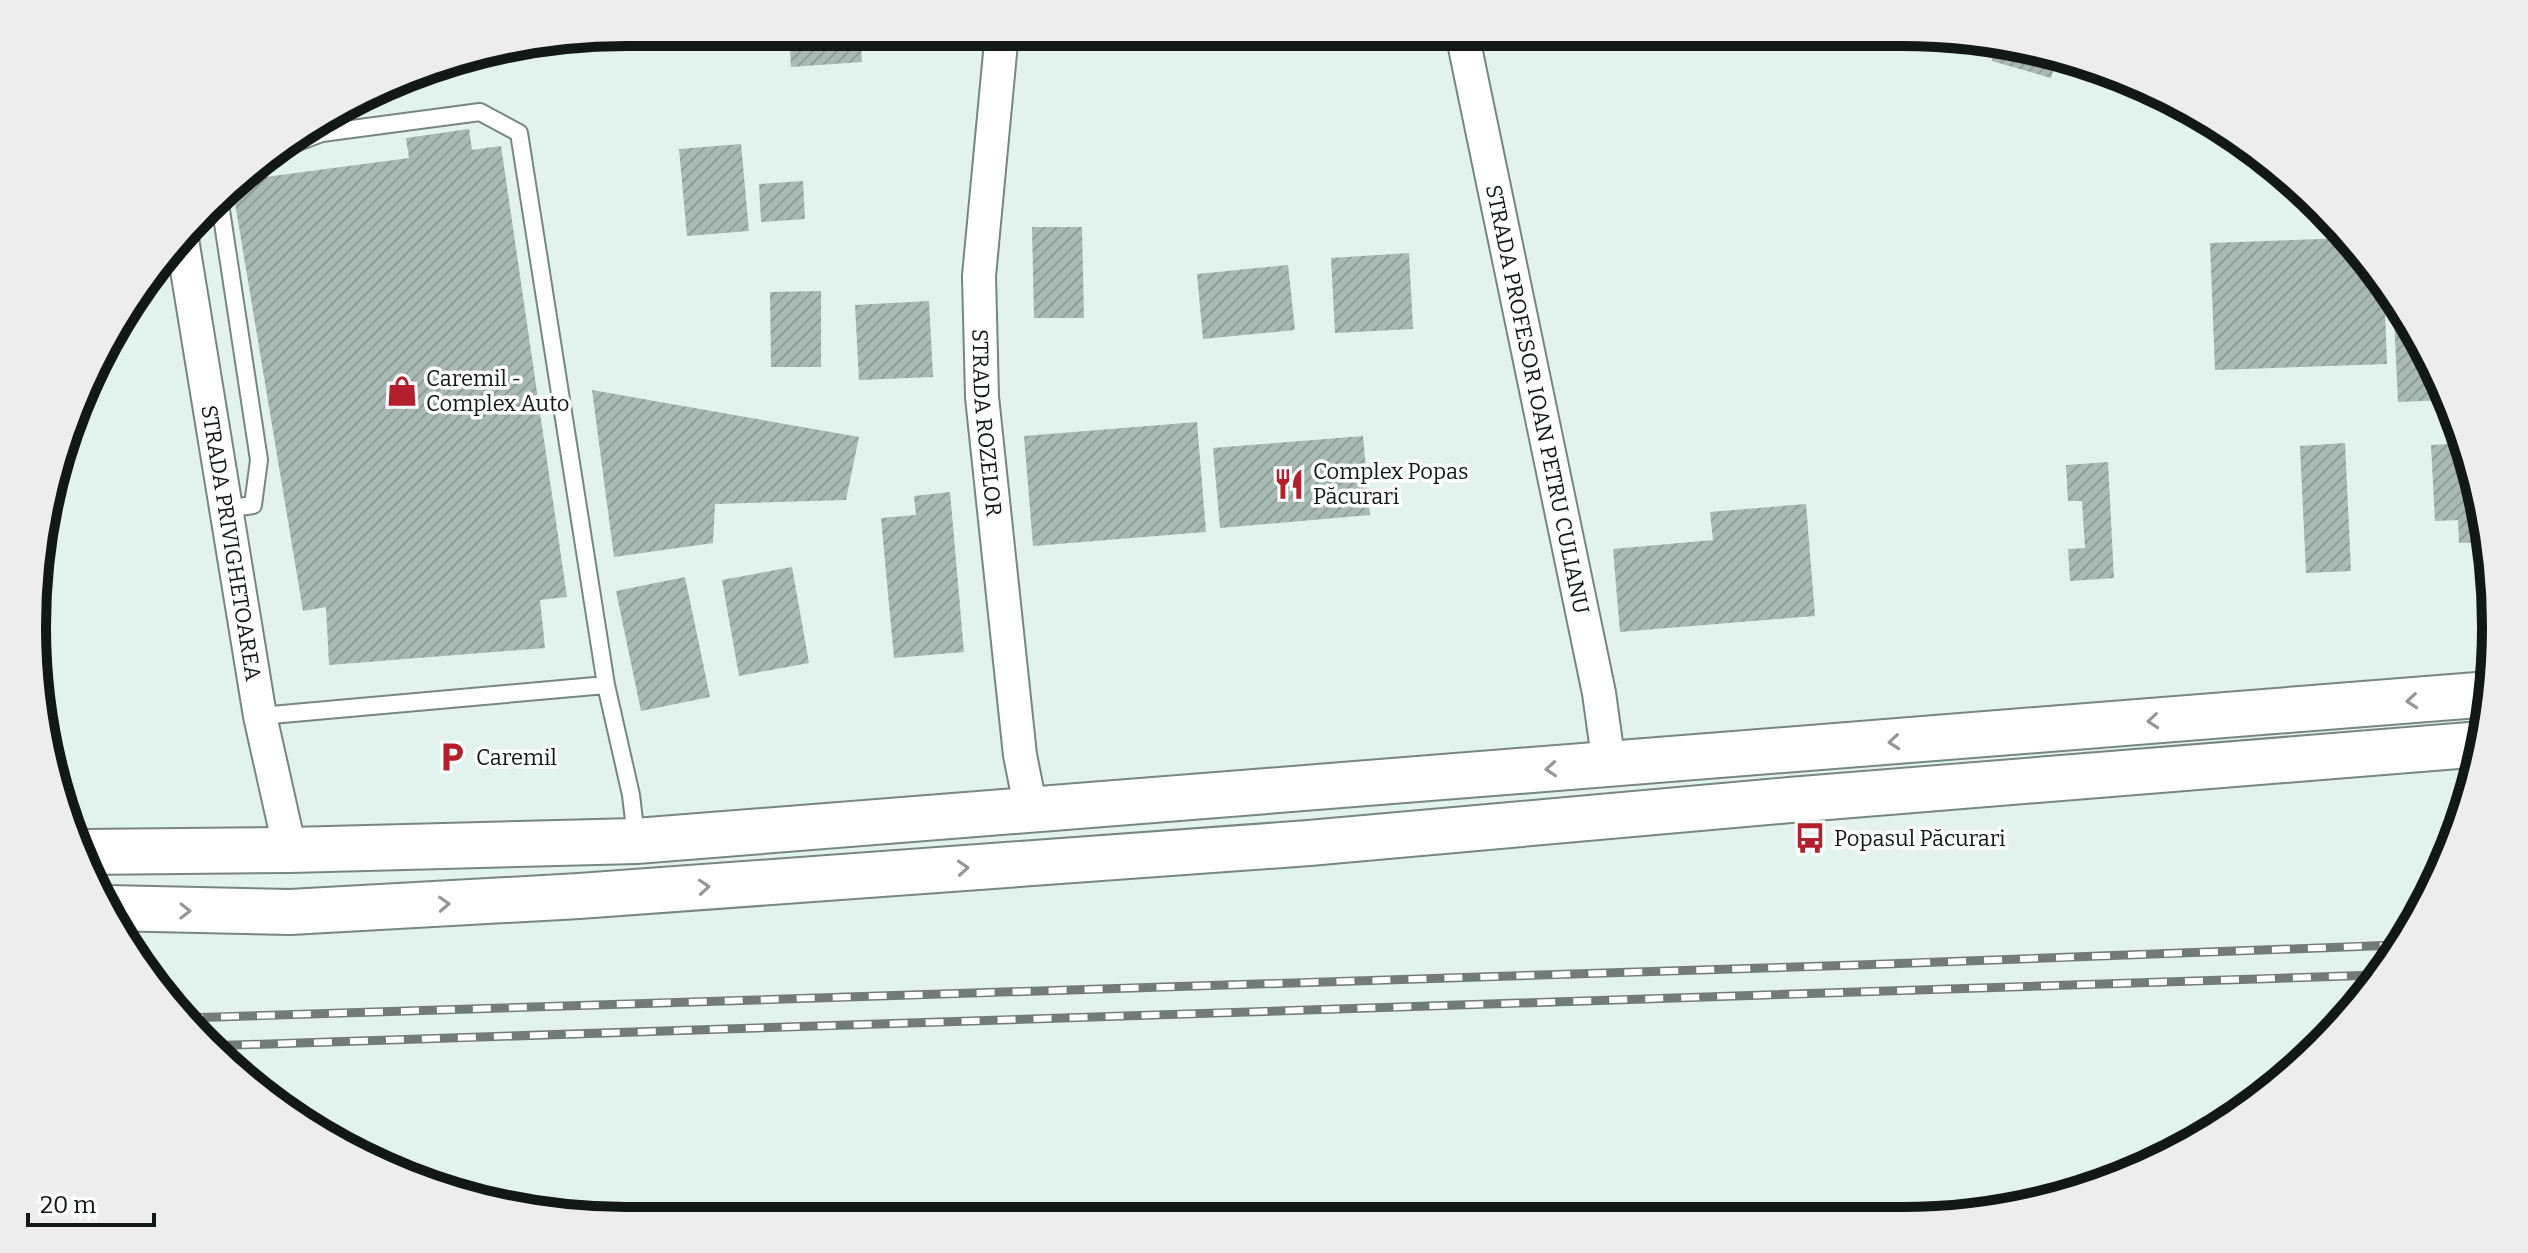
<svg xmlns="http://www.w3.org/2000/svg" width="2528" height="1253" viewBox="0 0 2528 1253" font-family="Bitter,serif">
  <style>
    .building { fill: url(#building-hatch) }
    .lines { fill: none; stroke-linecap: round; stroke-linejoin: round }
    .lane-casing { stroke: #778681; stroke-width: 20 }
    .street-casing { stroke: #778681; stroke-width: 36 }
    .highway-casing { stroke: #778681; stroke-width: 48 }
    .lane { stroke: #fff; stroke-width: 16 }
    .street { stroke: #fff; stroke-width: 32 }
    .highway { stroke: #fff; stroke-width: 44 }
    .rail-casing { stroke: #717c78; stroke-width: 9 }
    .rail { stroke: #fff; stroke-width: 6; stroke-dasharray: 18; stroke-linecap: butt }
    .oneway { stroke: #949796 }
    .labels { text-anchor: middle; stroke-width: 7; stroke-linejoin: round; paint-order: stroke }
    .poi-label { font-size: 22px; fill: #121816; stroke: #fff; text-anchor: start }
    .street-label { font-size: 22px; fill: #121816; stroke: #fff }
    .rim { fill: none; stroke: #121816; stroke-width: 10 }
  </style>
  <defs>
    <pattern id="building-hatch" width="6" height="6" patternUnits="userSpaceOnUse" patternTransform="scale(2)"><rect width="6" height="6" fill="#a9b9b3"/><path d="M-1 1l2-2M0 6l6-6M5 7l2-2" fill="none" stroke="#909e99"/></pattern>
  </defs>
  <rect width="100%" height="100%" fill="#e2f3ed"/>
  <path class="building" d="M 789,32 L 860,32 L 862,62 L 791,67 Z
    M 1997,43 L 2055,52 L 2071,58 L 2071,60 L 2057,57 L 2051,78 L 1992,61 Z
    M 469,129 L 472,150 L 501,146 L 567,597 L 540,600 L 545,648 L 329,665 L 326,607 L 303,611 L 232,185 L 236,181 L 409,158 L 406,138 Z
    M 741,144 L 749,231 L 687,236 L 679,149 Z
    M 803,181 L 805,219 L 761,222 L 759,184 Z
    M 1032,227 L 1082,227 L 1084,318 L 1034,318 Z
    M 2351,238 L 2384,284 L 2387,364 L 2215,370 L 2210,243 Z
    M 1409,253 L 1413,329 L 1335,333 L 1331,258 Z
    M 1288,265 L 1295,330 L 1203,339 L 1197,274 Z
    M 821,291 L 821,367 L 771,367 L 770,292 Z
    M 2393,296 L 2416,329 L 2448,400 L 2398,402 Z
    M 929,301 L 933,377 L 859,380 L 855,305 Z
    M 592,390 L 859,437 L 846,500 L 715,504 L 713,543 L 614,557 Z
    M 1197,422 L 1206,532 L 1033,546 L 1024,436 Z
    M 1363,436 L 1370,515 L 1220,528 L 1213,448 Z
    M 2345,443 L 2351,571 L 2306,573 L 2300,446 Z
    M 2466,443 L 2474,478 L 2489,542 L 2459,543 L 2458,520 L 2435,521 L 2431,445 Z
    M 2108,462 L 2114,578 L 2070,581 L 2068,549 L 2085,548 L 2082,501 L 2068,501 L 2066,465 Z
    M 950,492 L 964,652 L 894,658 L 881,518 L 916,515 L 914,496 Z
    M 1806,504 L 1815,616 L 1620,632 L 1613,549 L 1713,540 L 1710,512 Z
    M 792,567 L 809,663 L 739,676 L 722,580 Z
    M 685,577 L 710,697 L 641,711 L 616,591 Z"/>
  <g class="lines">
    <defs>
      <path id="lane" d="M 269,153 L 322,133 L 480,112 L 519,133 L 606,685
        M 219,197 L 259,460 L 253,505 L 226,509
        M 260,716 L 606,685 L 631,795 L 636,837"/>
      <g id="street">
        <path id="s1" d="M 1002,32 L 979,276 L 982,397 L 1020,755 L 1031,810"/>
        <path id="s2" d="M 1462,33 L 1599,693 L 1609,765"/>
        <path id="s3" d="M 181,233 L 260,716 L 290,850"/>
      </g>
      <path id="highway" d="M 82,852 L 290,850 L 636,841 L 2490,694
        M 107,908 L 290,912 L 579,896 L 1309,843 L 1790,800 L 2482,744"/>
    </defs>
    <use href="#lane" class="lane-casing"/>
    <use href="#street" class="street-casing"/>
    <use href="#highway" class="highway-casing"/>
    <use href="#lane" class="lane"/>
    <use href="#street" class="street"/>
    <use href="#highway" class="highway"/>
    <defs>
      <path id="rail" d="M 185,1018 L 1858,965 L 2398,945
        M 206,1046 L 2377,975"/>
    </defs>
    <use href="#rail" class="rail-casing"/>
    <use href="#rail" class="rail"/>
  </g>
  <defs><path id="oneway-chevron" d="M-2-3.5L2.5 0L-2 3.5" fill="none" stroke-width="1.6" stroke-linecap="round" stroke-linejoin="round" transform="scale(2)"/></defs>
  <g class="oneway">
    <use href="#oneway-chevron" transform="translate(2412 701) rotate(175)"/>
    <use href="#oneway-chevron" transform="translate(2153 721) rotate(175)"/>
    <use href="#oneway-chevron" transform="translate(1894 742) rotate(175)"/>
    <use href="#oneway-chevron" transform="translate(1551 769) rotate(176)"/>
    <use href="#oneway-chevron" transform="translate(963 868) rotate(-4)"/>
    <use href="#oneway-chevron" transform="translate(704 887) rotate(-4)"/>
    <use href="#oneway-chevron" transform="translate(444 904) rotate(-3)"/>
    <use href="#oneway-chevron" transform="translate(185 911) rotate(1)"/>
  </g>
  <defs>
    <symbol id="shop-bare" viewBox="-9 -9 18 18"><path d="M-5-2.5h2.3a2.7 3.5 0 0 1 5.4 0H5L5.5 6h-11ZM-1.5-2.5h3a1.5 2.3 0 0 0-3 0Z" fill="#b2202d" stroke="#fff" stroke-width="2.5" paint-order="stroke"/></symbol>
    <symbol id="restaurant-bare" viewBox="-9 -9 18 18"><path d="M-5-6h1v4h1v-4h1v4h1v-4h1v5L-1.5 .5V6h-2V.5L-5-1ZM5-6V6H3V1.5H1.5Q1.5-4 5-6Z" fill="#b2202d" stroke="#fff" stroke-width="2.5" paint-order="stroke"/></symbol>
    <symbol id="parking-bare" viewBox="-9 -9 18 18"><path d="M-3.5-5.5H1a3.5 3.5 0 0 1 0 7H-1V5.5H-3.5ZM-1-3.4V-.6H.8a1.4 1.4 0 0 0 0-2.8Z" fill="#b2202d" stroke="#fff" stroke-width="2.5" paint-order="stroke"/></symbol>
    <symbol id="bus-bare" viewBox="-9 -9 18 18"><path d="M-5-6H5V4H4V6H2V4H-2V6H-4V4H-5ZM-3.5-4V0h7V-4ZM-3.5 1.2v1.5H-2V1.2ZM2 1.2v1.5H3.5V1.2Z" fill="#b2202d" stroke="#fff" stroke-width="2.5" paint-order="stroke"/></symbol>
  </defs>
  <g fill-rule="evenodd">
    <use href="#shop-bare" x="380" y="369" width="44" height="44"/>
    <use href="#restaurant-bare" x="1267" y="462" width="44" height="44"/>
    <use href="#parking-bare" x="430" y="735" width="44" height="44"/>
    <use href="#bus-bare" x="1788" y="816" width="44" height="44"/>
  </g>
  <g class="labels">
    <g class="poi-label">
      <text x="426" y="386">Caremil -<tspan x="426" dy="25">Complex Auto</tspan></text>
      <text x="1313" y="479">Complex Popas<tspan x="1313" dy="25">Păcurari</tspan></text>
      <text x="476" y="765">Caremil</text>
      <text x="1834" y="846">Popasul Păcurari</text>
    </g>
    <g class="street-label">
      <text dy="8" stroke="none"><textPath href="#s2" startOffset="374">STRADA PROFESOR IOAN PETRU CULIANU</textPath></text>
      <text dy="8" stroke="none"><textPath href="#s1" startOffset="392">STRADA ROZELOR</textPath></text>
      <text dy="8" stroke="none"><textPath href="#s3" startOffset="314">STRADA PRIVIGHETOAREA</textPath></text>
    </g>
  </g>
  <path d="M0 0H2528V1253H0ZM626 46H1902A580 580 0 0 1 2482 626V627A580 580 0 0 1 1902 1207H626A580 580 0 0 1 46 627V626A580 580 0 0 1 626 46Z" fill="#ecedec" fill-rule="evenodd"/>
  <path class="rim" d="M626 46H1902A580 580 0 0 1 2482 626V627A580 580 0 0 1 1902 1207H626A580 580 0 0 1 46 627V626A580 580 0 0 1 626 46Z"/>
  <path d="M28 1213v12h126v-12" fill="none" stroke="#121816" stroke-width="4"/>
  <text x="40" y="1213" font-size="24" fill="#121816" stroke="#ffffff" stroke-width="6" paint-order="stroke">20 m</text>
</svg>
